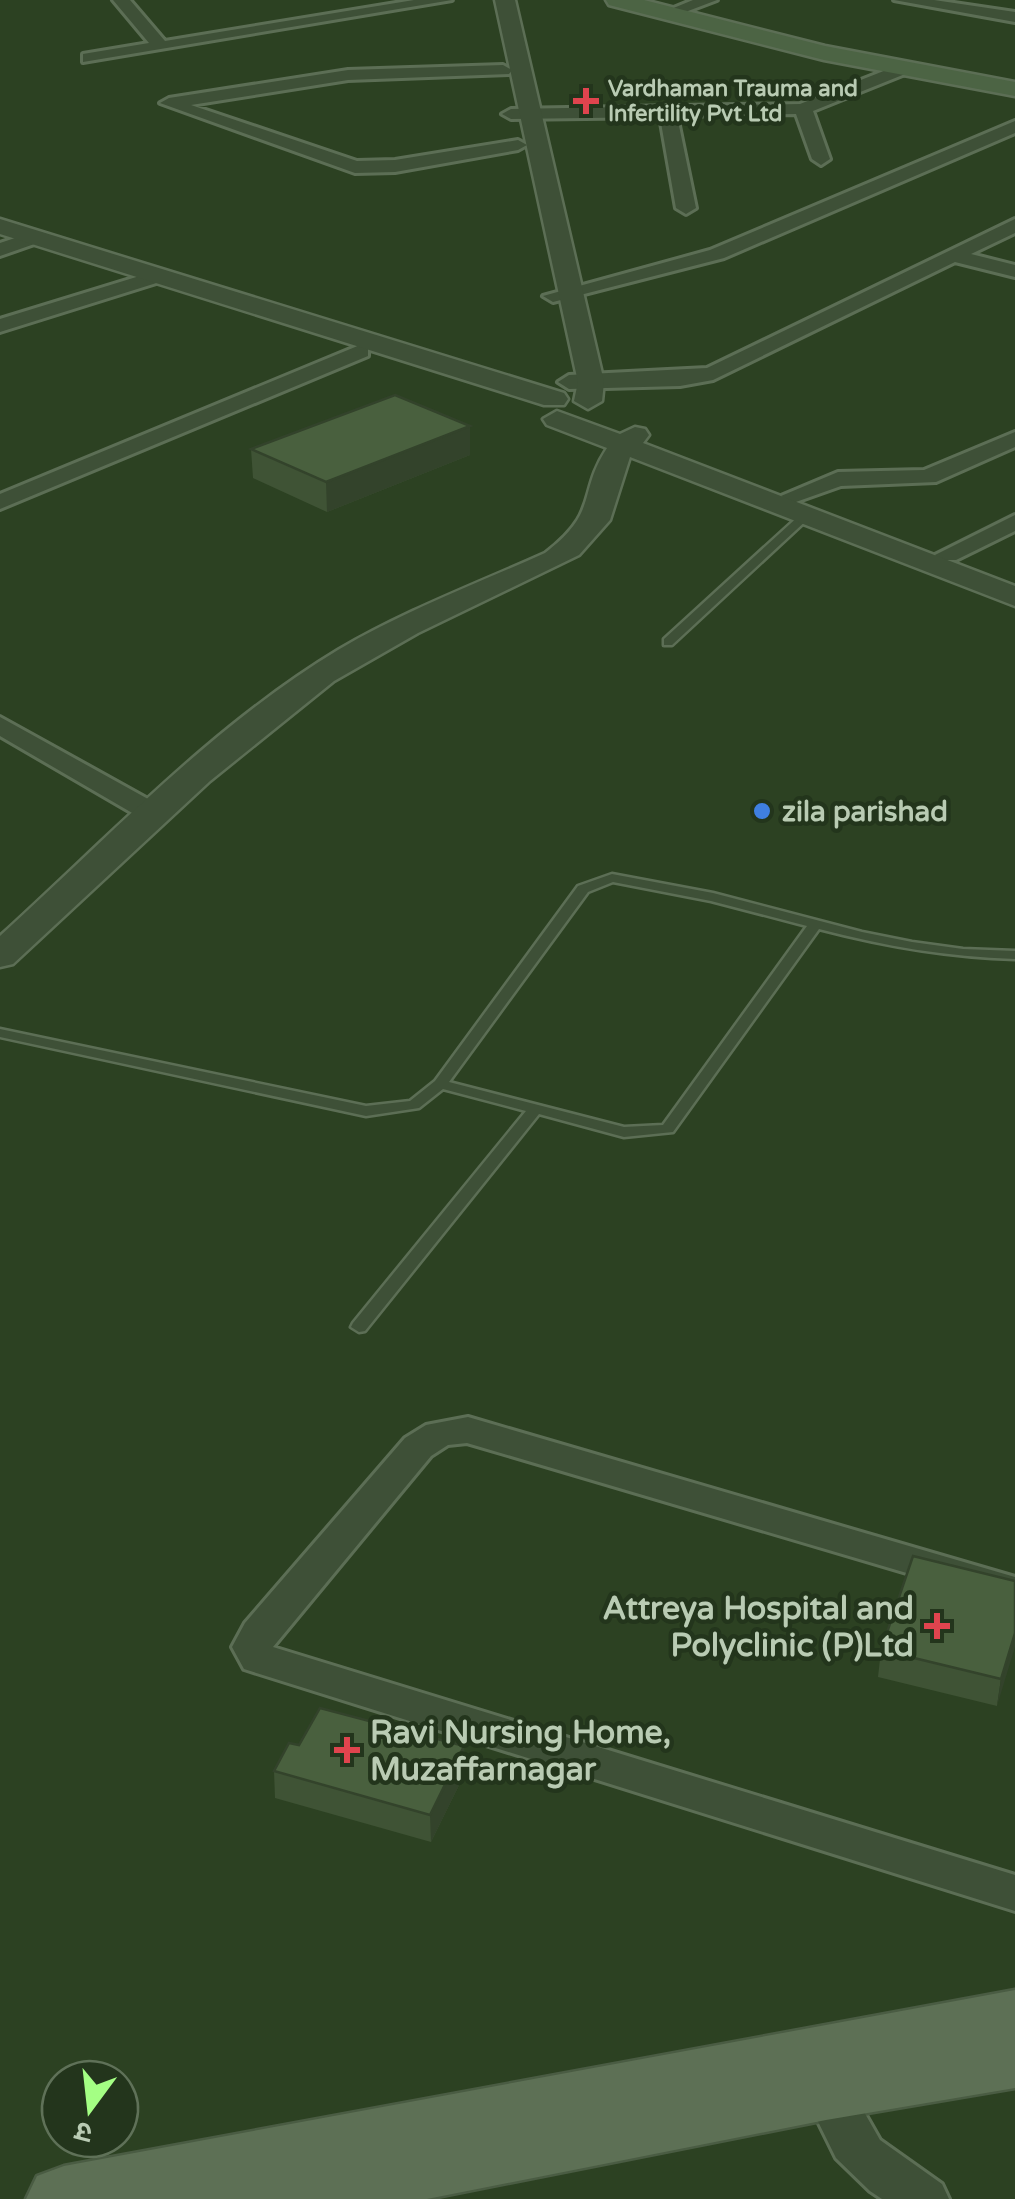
<svg xmlns="http://www.w3.org/2000/svg" width="1015" height="2199" viewBox="0 0 1015 2199" font-family="'Varela Round','Noto Sans Devanagari',sans-serif">
  <style>
    .lines { fill: none; stroke-linecap: round; stroke-linejoin: round }
    .service-casing { stroke: #5c6e55; stroke-width: 5 }
    .minor-casing { stroke: #5c6e55; stroke-width: 6 }
    .tertiary-casing { stroke: #5c6e55; stroke-width: 5 }
    .secondary-casing { stroke: #5c6e55; stroke-width: 5 }
    .primary-casing { stroke: #4a5c43; stroke-width: 5 }
    .service { fill: #3e5037; fill-rule: evenodd }
    .minor { fill: #3e5037; fill-rule: evenodd }
    .tertiary { fill: #3e5037; fill-rule: evenodd }
    .secondary { fill: #4c6444; fill-rule: evenodd }
    .primary { fill: #5d7055; fill-rule: evenodd }
    .wall { fill: #3f5335 }
    .shaded-wall { fill: #33432b }
    .building { fill: #49603e; stroke: #33432b; stroke-width: 2.5 }
    .health-dot { fill: #e0444e; stroke: #23351c; stroke-width: 4 }
    .shop-dot { fill: #3f7fe0; stroke: #23351c; stroke-width: 4 }
    .labels { text-anchor: middle; stroke-width: 9; stroke-linejoin: round; paint-order: stroke }
    .far-poi-label { font-size: 22px; font-weight: bold; fill: #b9cbb3; stroke: #23351c; text-anchor: start }
    .poi-label { font-size: 28px; font-weight: bold; fill: #b9cbb3; stroke: #23351c; text-anchor: start }
    .near-poi-label { font-size: 32px; font-weight: bold; fill: #b9cbb3; stroke: #23351c; text-anchor: end }
  </style>
  <rect width="100%" height="100%" fill="#2c4122"/>
  <g class="lines">
    <defs>
      <path id="service" d="M 805,513 L 810,516 L 809,518 L 672,645 L 664,645 L 664,639 L 801,514 Z
        M 612,874 L 713,893 L 862,932 L 912,942 L 963,949 L 1015,951 L 1015,959 C 947,957 884,946 819,929 L 673,1132 L 624,1137 L 539,1114 L 365,1331 L 359,1332 L 351,1327 L 353,1323 L 526,1111 L 443,1089 L 419,1108 L 366,1116 L 0,1037 L 0,1029 L 366,1106 L 410,1101 L 435,1081 L 578,886 ZM 613,882 L 711,901 L 807,926 L 663,1125 L 624,1127 L 449,1082 L 588,892 Z"/>
      <path id="minor" d="M 113,0 L 130,0 L 165,41 L 414,0 L 452,0 L 83,62 L 83,54 L 149,43 Z
        M 693,0 L 717,0 L 667,19 L 659,14 Z
        M 894,0 L 934,0 L 1015,12 L 1015,22 Z
        M 904,63 L 913,68 L 910,72 L 813,111 L 830,159 L 821,165 L 812,159 L 796,114 L 677,116 L 696,208 L 686,214 L 676,208 L 660,117 L 511,119 L 502,114 L 511,109 L 800,104 Z
        M 503,65 L 512,70 L 509,74 L 348,80 L 191,105 L 357,161 L 395,160 L 518,140 L 527,145 L 518,150 L 395,172 L 355,173 L 160,103 L 169,98 L 348,70 Z
        M 1015,121 L 1015,133 L 724,258 L 553,302 L 543,296 L 710,250 Z
        M 1015,219 L 1015,233 L 971,254 L 1015,265 L 1015,277 L 955,262 L 713,380 L 680,386 L 569,389 L 558,382 L 569,375 L 707,368 Z
        M 36,231 L 46,237 L 43,241 L 0,256 L 0,243 Z
        M 159,270 L 169,276 L 166,280 L 0,332 L 0,319 Z
        M 360,345 L 368,346 L 368,356 L 0,509 L 0,494 Z
        M 1015,432 L 1015,447 L 936,482 L 841,486 L 793,503 L 781,496 L 838,472 L 924,470 Z
        M 1015,515 L 1015,531 L 956,560 L 938,560 L 935,555 Z
        M 0,717 L 166,809 L 170,815 L 156,823 L 146,821 L 0,736 Z
        M 468,1417 L 1015,1577 L 1015,1605 L 467,1443 L 448,1445 L 431,1456 L 273,1647 L 1015,1875 L 1015,1911 L 244,1669 L 232,1647 L 245,1623 L 405,1438 L 426,1425 Z
        M 826,2069 L 843,2075 L 880,2140 L 942,2184 L 949,2199 L 882,2199 L 870,2191 L 836,2158 L 802,2089 L 809,2075 Z"/>
      <path id="tertiary" d="M 495,0 L 515,0 L 604,382 L 602,401 L 588,409 L 574,401 L 578,382 Z
        M 0,219 L 564,393 L 568,399 L 564,405 L 544,405 L 0,234 Z
        M 557,411 L 620,434 L 635,427 L 645,429 L 649,435 L 643,443 L 1015,586 L 1015,606 L 630,457 L 610,520 L 579,555 L 418,633 L 334,681 L 210,781 L 13,964 L 0,967 L 0,936 C 108,838 212,726 338,650 C 404,611 476,584 545,553 C 600,511 577,494 607,448 L 547,425 L 543,419 Z"/>
      <path id="secondary" d="M 606,0 L 644,0 L 825,46 L 1015,82 L 1015,96 L 824,60 L 609,5 Z"/>
      <path id="primary" d="M 1015,1990 L 1015,2088 L 826,2120 L 427,2199 L 26,2199 L 37,2176 L 64,2166 Z"/>
    </defs>
    <use href="#service" class="service-casing"/>
    <use href="#minor" class="minor-casing"/>
    <use href="#tertiary" class="tertiary-casing"/>
    <use href="#secondary" class="secondary-casing"/>
    <use href="#primary" class="primary-casing"/>
    <use href="#service" class="service"/>
    <use href="#minor" class="minor"/>
    <use href="#tertiary" class="tertiary"/>
    <use href="#secondary" class="secondary"/>
    <use href="#primary" class="primary"/>
  </g>
  <path class="wall" d="M 470,426 L 470,455 L 327,512 L 253,478 L 251,449 Z
    M 1015,1581 L 997,1706 L 878,1677 L 881,1650 Z
    M 299,1745 L 464,1746 L 465,1773 L 431,1842 L 275,1798 L 274,1771 Z"/>
  <path class="shaded-wall" d="M 470,426 L 470,455 L 327,512 L 326,482 Z
    M 1015,1633 L 1015,1647 L 997,1706 L 1001,1679 Z
    M 464,1746 L 465,1773 L 431,1842 L 430,1815 Z"/>
  <path class="building" d="M 395,395 L 470,426 L 326,482 L 251,449 Z
    M 913,1556 L 1015,1581 L 1015,1633 L 1001,1679 L 881,1650 Z
    M 320,1708 L 464,1746 L 430,1815 L 274,1771 L 289,1743 L 299,1745 Z"/>
  <g class="health-dot">
    <path d="M581 86h10v10h10v10h-10v10h-10v-10h-10v-10h10z"/>
    <path d="M932 1611h10v10h10v10h-10v10h-10v-10h-10v-10h10z"/>
    <path d="M342 1735h10v10h10v10h-10v10h-10v-10h-10v-10h10z"/>
  </g>
  <circle class="shop-dot" cx="762" cy="811" r="10"/>
  <g class="labels">
    <g class="far-poi-label">
      <text x="608" y="96">Vardhaman Trauma and<tspan x="608" dy="25">Infertility Pvt Ltd</tspan></text>
    </g>
    <g class="poi-label">
      <text x="782" y="821">zila parishad</text>
    </g>
    <g class="near-poi-label">
      <text x="914" y="1619">Attreya Hospital and<tspan x="914" dy="37">Polyclinic (P)Ltd</tspan></text>
      <text x="370" y="1743" text-anchor="start">Ravi Nursing Home,<tspan x="370" dy="37">Muzaffarnagar</tspan></text>
    </g>
  </g>
  <g transform="translate(90 2109) rotate(195)"><circle r="48" fill="#23351c" stroke="#5f7158" stroke-width="2.5"/>
  <path d="M0-8L18 38L0 25L-18 38Z" fill="#a4ff84"/>
  <text y="-15" font-size="28" font-weight="bold" text-anchor="middle" fill="#b9cbb3">उ</text>
  </g>
</svg>
